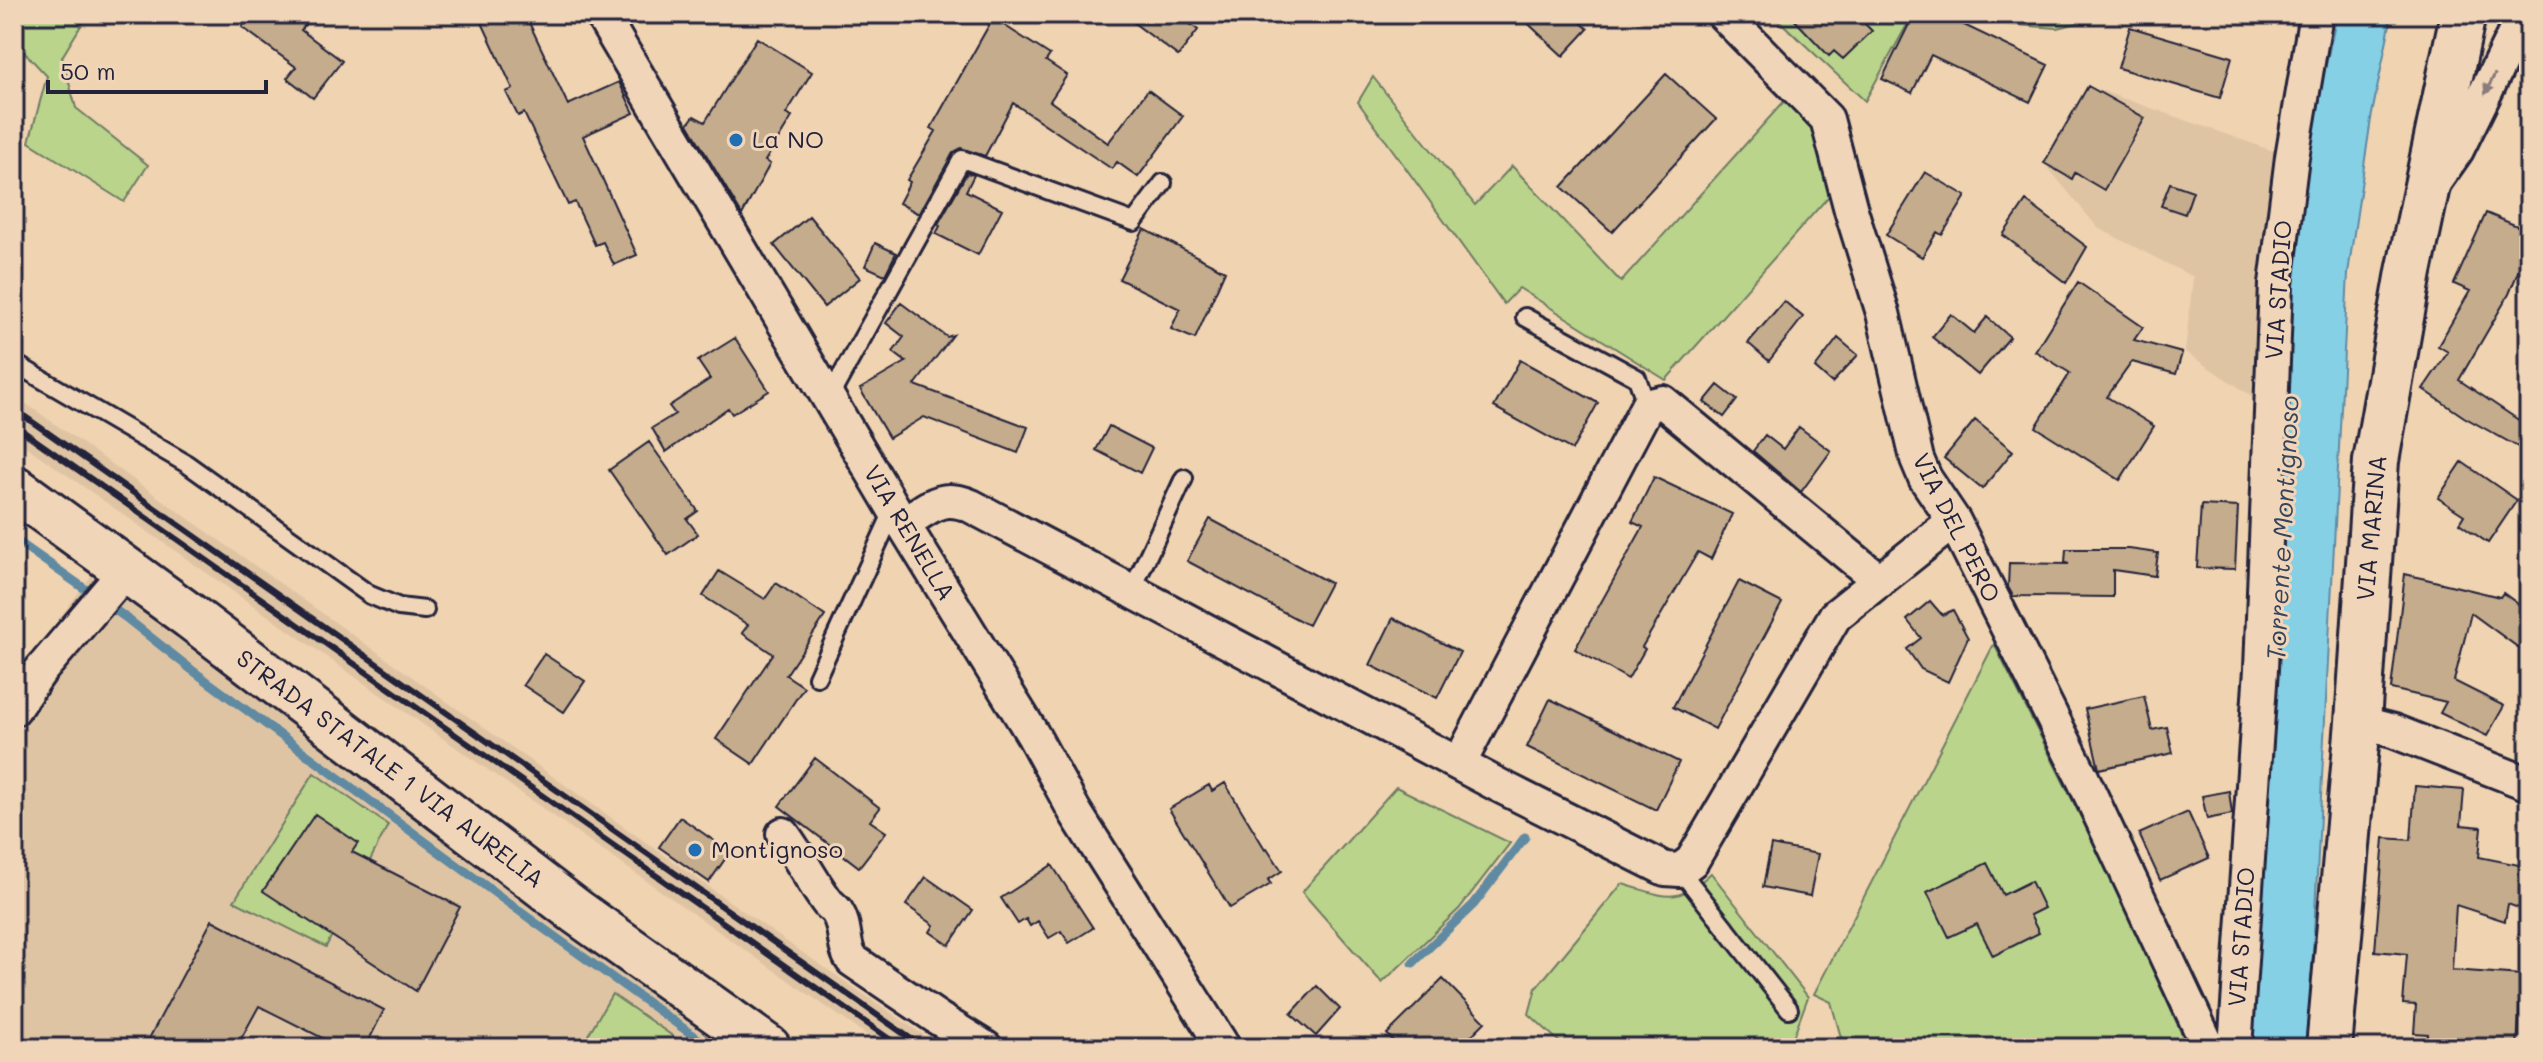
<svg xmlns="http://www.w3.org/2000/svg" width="2543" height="1062" viewBox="0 0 2543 1062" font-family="Mali,sans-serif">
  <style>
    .built { fill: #dfc4a4; fill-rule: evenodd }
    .green { fill: #bad48b; stroke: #6e7b63; stroke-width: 2 }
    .water { fill: #86d0e6; stroke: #5e8aa2; stroke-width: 2 }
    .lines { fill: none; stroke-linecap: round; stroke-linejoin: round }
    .stream { stroke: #5e8aa2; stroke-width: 9 }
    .building { fill: #c4ac8c; stroke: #22223b; stroke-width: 2 }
    .service-casing { stroke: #22223b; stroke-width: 22 }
    .minor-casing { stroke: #22223b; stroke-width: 38 }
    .secondary-casing { stroke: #22223b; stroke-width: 50 }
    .primary-casing { stroke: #22223b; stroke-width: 50 }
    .service { stroke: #f1d5b8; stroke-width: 16 }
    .minor { stroke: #f1d5b8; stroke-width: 32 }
    .secondary { stroke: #f1d5b8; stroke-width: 44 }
    .primary { stroke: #f1d5b8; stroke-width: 44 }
    .rail { stroke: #22223b; stroke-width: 6 }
    .oneway { fill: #8a7c7a }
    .poi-dot { fill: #1f6fb2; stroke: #f1d5b8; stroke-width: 3 }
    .labels { text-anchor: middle; stroke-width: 6; stroke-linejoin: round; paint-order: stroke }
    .poi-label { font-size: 24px; fill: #22223b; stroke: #f1d5b8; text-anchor: start }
    .street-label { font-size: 24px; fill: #22223b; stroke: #f1d5b8 }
    .water-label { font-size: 26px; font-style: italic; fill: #36455d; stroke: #f1d5b8 }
  </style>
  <rect width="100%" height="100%" fill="#f0d3b1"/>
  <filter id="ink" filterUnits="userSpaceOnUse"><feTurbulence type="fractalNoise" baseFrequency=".0125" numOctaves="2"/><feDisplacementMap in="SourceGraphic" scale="16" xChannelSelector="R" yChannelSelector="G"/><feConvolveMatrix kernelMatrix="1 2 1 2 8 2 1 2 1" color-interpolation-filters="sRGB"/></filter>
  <g filter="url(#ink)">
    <path class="built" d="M 2088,86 L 2282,154 L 2264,404 L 2185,352 L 2193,277 L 2098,228 L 2044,163 L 2071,179 L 2075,173 L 2105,189 L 2145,118 ZM 2170,183 L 2193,191 L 2185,214 L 2162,207 Z
      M 14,395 L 784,940 L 943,1048 L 885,1048 L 14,438 Z
      M 91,576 L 742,1048 L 14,1048 L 14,689 L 38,647 Z"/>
    <path class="green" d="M 14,14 L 88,14 L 62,57 L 76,108 L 148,165 L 124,202 L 29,142 L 47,76 L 14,41 Z
      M 1772,14 L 1789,14 L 1843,59 L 1853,49 L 1867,27 L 1855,14 L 1913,14 L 1865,101 Z
      M 1971,14 L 2114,14 L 2057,28 L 2004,24 Z
      M 1373,77 L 1475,205 L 1512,166 L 1621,282 L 1788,97 L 1813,123 L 1829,196 L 1666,380 L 1519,288 L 1504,304 L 1358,102 Z
      M 1994,644 L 2117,889 L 2188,1048 L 1844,1048 L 1831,1002 L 1814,994 Z
      M 314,773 L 388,825 L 326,947 L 234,901 Z
      M 1396,787 L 1510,843 L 1459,909 L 1382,983 L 1302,892 Z
      M 1711,873 L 1808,997 L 1789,1048 L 1566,1048 L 1529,1014 L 1536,988 L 1622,884 C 1667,896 1674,907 1711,873 Z
      M 612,994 L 690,1048 L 606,1048 L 588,1035 Z"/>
    <path class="water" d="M 2337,14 L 2392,14 L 2371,119 L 2348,273 L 2308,1048 L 2249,1048 L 2293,244 L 2304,166 Z"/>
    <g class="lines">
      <path class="stream" d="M 14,539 L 125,617 L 192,670 L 533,921 L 711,1048
        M 1413,963 L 1474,904 L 1525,837"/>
    </g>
    <path class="building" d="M 252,14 L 313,14 L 301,30 L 342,61 L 313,98 L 287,78 L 296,67 L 242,27 Z
      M 478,14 L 525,14 L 568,105 L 619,82 L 634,113 L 583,136 L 637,255 L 614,265 L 603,242 L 595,245 L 575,202 L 568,205 L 524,113 L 518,116 L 506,92 L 513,89 Z
      M 1122,14 L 1177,14 L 1198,30 L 1178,56 Z
      M 1518,14 L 1572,14 L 1588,29 L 1563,56 Z
      M 1789,14 L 1855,14 L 1872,31 L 1843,59 L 1834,51 L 1829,56 Z
      M 1914,14 L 1941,14 L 2048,65 L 2030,102 L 1931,55 L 1912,93 L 1882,79 Z
      M 993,18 L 1050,55 L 1046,61 L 1067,75 L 1050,101 L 1108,143 L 1148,90 L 1183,116 L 1138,177 L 1117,162 L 1112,169 L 1013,103 L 985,156 L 961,148 L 953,153 L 919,214 L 899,203 L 910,182 L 907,180 L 936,131 L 931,128 Z
      M 2130,27 L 2232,57 L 2220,98 L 2118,68 Z
      M 757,38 L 812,72 L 786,114 L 792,117 L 765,161 L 770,164 L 742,215 L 688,124 L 694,116 L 705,122 Z
      M 1666,74 L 1716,119 L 1612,232 L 1562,187 Z
      M 2088,86 L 2145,118 L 2104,190 L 2075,173 L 2072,179 L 2044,163 Z
      M 1925,172 L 1966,196 L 1942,235 L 1937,232 L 1922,257 L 1886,235 Z
      M 967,173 L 974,175 L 966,191 L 1002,209 L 978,255 L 936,234 L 940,226 L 938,224 Z
      M 2170,183 L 2193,191 L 2185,214 L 2161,206 Z
      M 2026,201 L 2087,247 L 2066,283 L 2003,235 Z
      M 2486,213 L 2529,231 L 2529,245 L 2509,294 L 2459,380 L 2529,427 L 2529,453 L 2464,417 L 2423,389 L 2448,352 L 2438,346 L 2470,291 L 2454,284 Z
      M 809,216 L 860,278 L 824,307 L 774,245 Z
      M 1144,229 L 1225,271 L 1195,339 L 1171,329 L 1180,309 L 1119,279 Z
      M 875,243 L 896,253 L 885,275 L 865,266 Z
      M 2078,282 L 2143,327 L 2134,340 L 2182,353 L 2176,374 L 2132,362 L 2107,397 L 2154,426 L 2120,480 L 2036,427 L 2070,373 L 2035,351 Z
      M 1784,301 L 1803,317 L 1769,361 L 1748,343 Z
      M 901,303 L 947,337 L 953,335 L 915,385 L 1028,427 L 1018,453 L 924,417 L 889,438 L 860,389 L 906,362 L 893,352 L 904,337 L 886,323 Z
      M 1951,314 L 1974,333 L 1987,317 L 2010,337 L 1978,375 L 1932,337 Z
      M 735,338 L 769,391 L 732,414 L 728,408 L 666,452 L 652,428 L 675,414 L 669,406 L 710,379 L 698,361 Z
      M 1838,338 L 1858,355 L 1832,383 L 1815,368 Z
      M 1520,360 L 1598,403 L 1572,450 L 1494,407 Z
      M 1718,385 L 1737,400 L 1724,417 L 1704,402 Z
      M 1975,420 L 2013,451 L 1982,489 L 1944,458 Z
      M 1109,426 L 1152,448 L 1140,473 L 1096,450 Z
      M 1799,427 L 1831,451 L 1801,492 L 1753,451 L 1765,435 L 1783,449 Z
      M 649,442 L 698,511 L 687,519 L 698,534 L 668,555 L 609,470 Z
      M 2462,462 L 2517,500 L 2488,543 L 2459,523 L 2464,515 L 2438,498 Z
      M 1654,477 L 1732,514 L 1711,559 L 1698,552 L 1642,647 L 1645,649 L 1628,679 L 1575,649 L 1643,527 L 1632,522 Z
      M 2201,505 L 2238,507 L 2235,569 L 2197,568 Z
      M 1210,519 L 1330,583 L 1308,625 L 1187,561 Z
      M 2066,549 L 2129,549 L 2158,553 L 2155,576 L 2113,570 L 2113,597 L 2013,596 L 2008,587 L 2009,563 L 2069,564 L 2065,563 Z
      M 719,571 L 765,599 L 776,583 L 825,616 L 786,675 L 804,687 L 753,764 L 716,739 L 773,654 L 742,633 L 748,625 L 703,596 Z
      M 2405,574 L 2500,597 L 2503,593 L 2529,612 L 2529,635 L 2519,648 L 2471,613 L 2454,681 L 2504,706 L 2487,736 L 2440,713 L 2446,702 L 2391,689 Z
      M 1739,581 L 1782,603 L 1715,729 L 1673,707 Z
      M 1930,601 L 1942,615 L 1953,610 L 1968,638 L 1948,682 L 1921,669 L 1907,649 L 1921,638 L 1907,620 Z
      M 1393,618 L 1460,652 L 1437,698 L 1370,665 Z
      M 544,654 L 585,681 L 564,712 L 523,685 Z
      M 2144,696 L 2152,730 L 2167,727 L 2173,753 L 2099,769 L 2085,709 Z
      M 1550,699 L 1679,762 L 1656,810 L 1527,747 Z
      M 815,758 L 880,808 L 870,821 L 886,832 L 859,867 L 779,806 Z
      M 1225,783 L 1265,849 L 1267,848 L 1282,871 L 1268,880 L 1271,884 L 1230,908 L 1169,809 L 1209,785 L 1212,791 Z
      M 2415,786 L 2464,790 L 2461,825 L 2482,827 L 2479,857 L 2529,867 L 2529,912 L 2508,904 L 2505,921 L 2456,905 L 2452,970 L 2522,975 L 2517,1048 L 2427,1048 L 2428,1034 L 2414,1033 L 2416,1005 L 2403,1004 L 2407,954 L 2375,951 L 2384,838 L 2411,840 Z
      M 2229,791 L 2232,814 L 2207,819 L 2202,796 Z
      M 2188,812 L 2209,858 L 2160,880 L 2139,834 Z
      M 315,814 L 358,843 L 352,852 L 460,907 L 416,991 L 263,891 Z
      M 680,817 L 730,852 L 709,882 L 659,847 Z
      M 1771,845 L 1818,854 L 1810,896 L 1763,887 Z
      M 1987,863 L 2003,895 L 2031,881 L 2044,908 L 2030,915 L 2039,933 L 1993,956 L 1977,924 L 1949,937 L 1927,892 Z
      M 1052,865 L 1093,928 L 1069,943 L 1061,931 L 1049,938 L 1038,921 L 1030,926 L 1026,919 L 1018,924 L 1001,898 Z
      M 926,877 L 973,910 L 949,945 L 930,932 L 934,925 L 906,905 Z
      M 212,920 L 384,1010 L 365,1048 L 342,1048 L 259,1006 L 236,1048 L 144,1048 Z
      M 1443,979 L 1485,1022 L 1459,1048 L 1400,1048 L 1387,1034 Z
      M 1317,986 L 1340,1009 L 1316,1036 L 1291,1014 Z"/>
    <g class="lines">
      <defs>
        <path id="service" d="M 1525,317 L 1637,378 L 1647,406
          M 14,363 L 187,464 L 370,595 L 399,607 L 425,610
          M 829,398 L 962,159 L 1134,222 L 1163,183
          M 1132,590 L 1184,478
          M 817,677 L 894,509
          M 1680,870 L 1789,1009"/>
        <path id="minor" d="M 601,14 L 900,519 L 1033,735 L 1075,812 L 1224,1048
          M 1723,14 L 1827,119 L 1851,210 L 1883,313 L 1917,459 L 1925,478 L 1954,521 L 2083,779 L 2209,1048
          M 2431,187 L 2457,150 L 2524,14
          M 903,524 C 929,508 940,493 971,506 L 1500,786 L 1665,869 L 1680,870 L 1692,861 L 1835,616 L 1954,521
          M 14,709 L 41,670 L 111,588 L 123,567
          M 2358,722 L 2393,731 L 2529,784
          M 1459,764 L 1647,406 L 1663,402 L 1880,581
          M 783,834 C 800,857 812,882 828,903 C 831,906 835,909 837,912 C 847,927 842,946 852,960 L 939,1019 L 986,1048
          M 2235,1048 L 2261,669 L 2276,284 L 2292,157 L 2316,14"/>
        <path id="secondary" d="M 2329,1048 L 2358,722 L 2376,461 L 2409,272 L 2463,14"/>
        <path id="primary" d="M 14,488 L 191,617 L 577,912 L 768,1048"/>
      </defs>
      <use href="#service" class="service-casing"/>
      <use href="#minor" class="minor-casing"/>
      <use href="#secondary" class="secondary-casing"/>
      <use href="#primary" class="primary-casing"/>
      <use href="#service" class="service"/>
      <use href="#minor" class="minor"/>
      <use href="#secondary" class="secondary"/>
      <use href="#primary" class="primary"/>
      <path class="rail" d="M 14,409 L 924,1048
        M 14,425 L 902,1048"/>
    </g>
    <defs><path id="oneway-solid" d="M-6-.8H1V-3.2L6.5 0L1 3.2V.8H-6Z" transform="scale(2)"/></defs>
    <use class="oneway" href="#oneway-solid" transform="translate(2490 84) rotate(116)"/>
  </g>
  <g class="poi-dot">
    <circle cx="736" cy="140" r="8"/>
    <circle cx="695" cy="850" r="8"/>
  </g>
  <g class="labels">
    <g class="poi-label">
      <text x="752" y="148">La NO</text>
      <text x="711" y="858">Montignoso</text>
    </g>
    <g class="street-label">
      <text transform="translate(2279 290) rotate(-86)" y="8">VIA STADIO</text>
      <text transform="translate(1956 528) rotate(63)" y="8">VIA DEL PERO</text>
      <text transform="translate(2372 528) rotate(-85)" y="8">VIA MARINA</text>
      <text transform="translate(909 533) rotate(59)" y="8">VIA RENELLA</text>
      <text transform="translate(390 769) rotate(37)" y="8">STRADA STATALE 1 VIA AURELIA</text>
      <text transform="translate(2242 937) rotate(-86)" y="8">VIA STADIO</text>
    </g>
    <g class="water-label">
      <text transform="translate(2283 528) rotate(-87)" y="9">Torrente Montignoso</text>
    </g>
  </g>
  <rect width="2543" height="1062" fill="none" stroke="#f1d5b8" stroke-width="48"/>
  <rect x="24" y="24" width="2495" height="1014" fill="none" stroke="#22223b" stroke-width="3" filter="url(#ink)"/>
  <path d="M48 80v12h218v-12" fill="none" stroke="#22223b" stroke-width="4"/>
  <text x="60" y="80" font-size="24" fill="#22223b" stroke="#f1d5b8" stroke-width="6" paint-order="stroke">50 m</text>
</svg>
